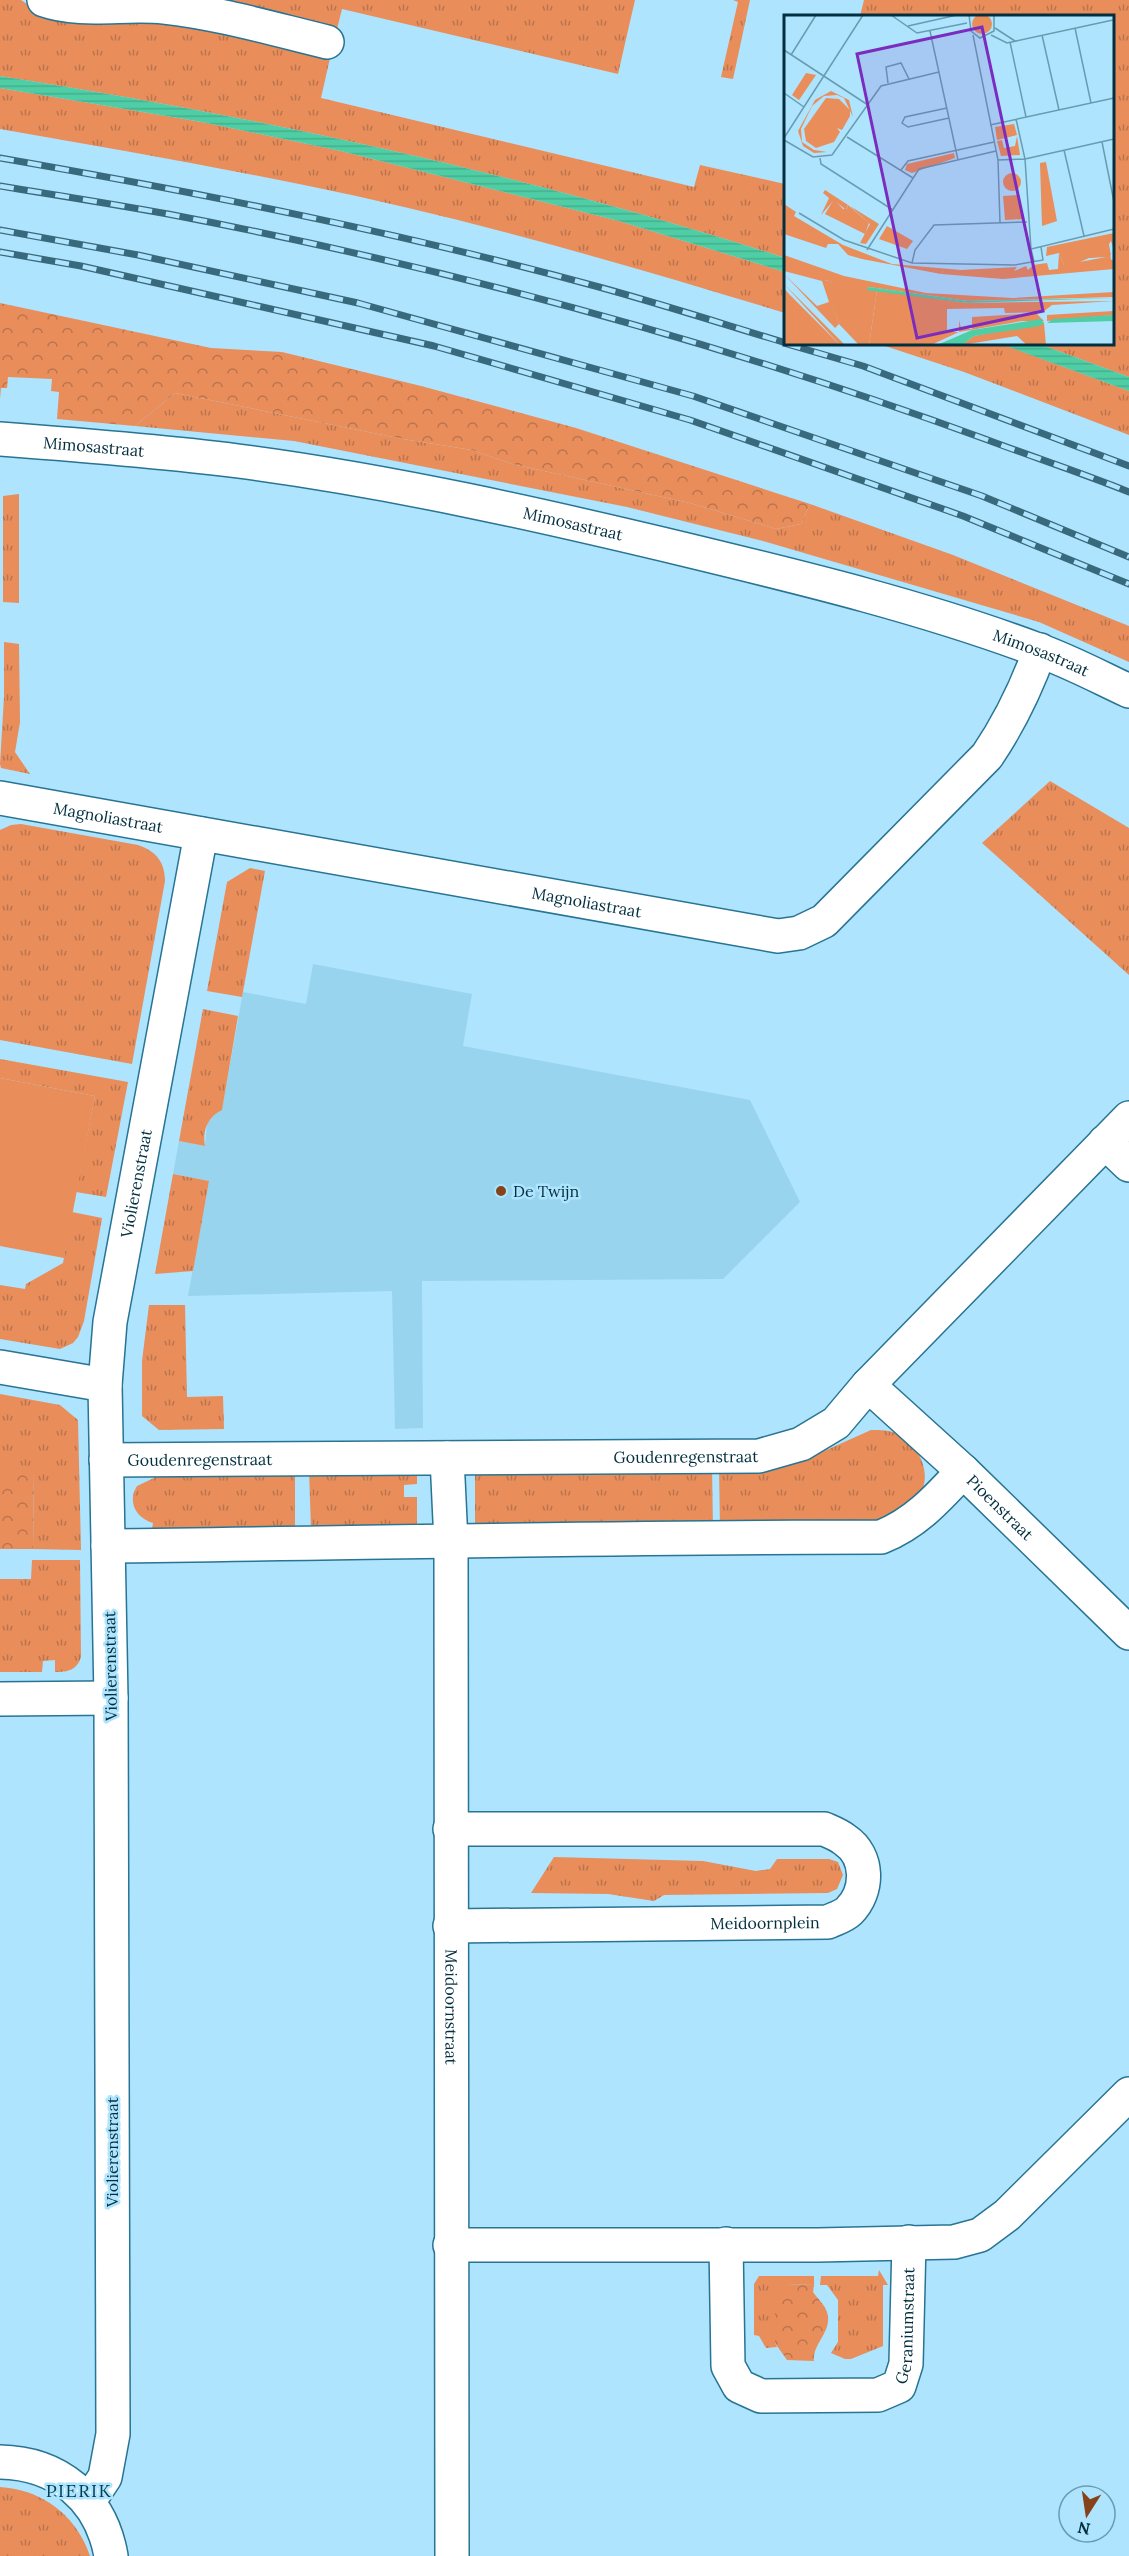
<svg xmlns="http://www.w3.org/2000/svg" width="1129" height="2556" viewBox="0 0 1129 2556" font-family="Lora,serif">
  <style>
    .built { fill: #99d4ef }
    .grass { fill: url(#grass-tufts) }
    .forest { fill: url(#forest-crowns) }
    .pitch { fill: #e98d5b }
    .water { fill: url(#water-rules) }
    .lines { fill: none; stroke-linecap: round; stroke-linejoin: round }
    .minor-casing { stroke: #287493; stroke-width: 36 }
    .minor { stroke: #fff; stroke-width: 33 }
    .rail-casing { stroke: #39697c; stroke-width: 7 }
    .rail { stroke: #aee4fd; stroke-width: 4.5; stroke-dasharray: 14; stroke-linecap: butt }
    .poi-dot { fill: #864218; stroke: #aee4fd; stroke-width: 2 }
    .labels { text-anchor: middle; stroke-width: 5; stroke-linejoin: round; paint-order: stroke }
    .street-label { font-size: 16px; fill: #022f3f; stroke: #aee4fd }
    .poi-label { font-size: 16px; fill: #022f3f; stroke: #aee4fd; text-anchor: start }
    .neighbourhood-label { font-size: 18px; letter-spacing: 1.5px; fill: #023e52; stroke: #aee4fd }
    .inset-road { fill: none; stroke: #699cb1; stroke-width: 1.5 }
    .view { fill: #7b2cbf; fill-opacity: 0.15; stroke: #7b2cbf; stroke-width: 3 }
    .inset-edge { fill: none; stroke: #022f3f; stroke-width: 3 }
  </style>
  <defs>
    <pattern id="grass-tufts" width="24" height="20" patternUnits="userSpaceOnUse" patternTransform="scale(1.5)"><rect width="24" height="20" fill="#e98d5b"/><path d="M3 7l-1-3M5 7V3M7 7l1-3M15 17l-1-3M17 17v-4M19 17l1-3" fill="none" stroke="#bb744d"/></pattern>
    <pattern id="forest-crowns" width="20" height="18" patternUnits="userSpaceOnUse" patternTransform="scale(1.5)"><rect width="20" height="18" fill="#e98d5b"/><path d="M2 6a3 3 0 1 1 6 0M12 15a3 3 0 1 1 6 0" fill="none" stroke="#bb744d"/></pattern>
    <pattern id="water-rules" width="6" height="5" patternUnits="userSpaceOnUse" patternTransform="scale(1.5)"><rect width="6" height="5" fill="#4fcda5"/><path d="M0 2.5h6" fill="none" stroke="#43b08f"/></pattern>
  </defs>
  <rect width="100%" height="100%" fill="#aee4fd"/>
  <path class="built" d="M 313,964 L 472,994 L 463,1046 L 750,1100 L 800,1202 L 723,1279 L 422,1281 L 423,1428 L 395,1429 L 392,1291 L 188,1296 L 209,1181 L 173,1174 L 179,1141 L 205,1146 L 207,1124 L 215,1114 L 222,1109 L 243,992 L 306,1004 Z"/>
  <path class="grass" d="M 0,0 L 21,0 L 33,8 L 146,17 L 324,53 L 330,58 L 321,98 L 694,187 L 700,165 L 785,184 L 785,258 C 530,175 265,118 0,76 Z
    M 189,0 L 635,0 L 618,74 L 342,9 L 336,33 Z
    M 733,0 L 750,0 L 733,79 L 721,77 L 738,2 Z
    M 864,0 L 1129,0 L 1129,377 L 1039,344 L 1112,344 L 1112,16 L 860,16 Z
    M 0,88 L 202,122 L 341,151 L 619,221 L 785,272 L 785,313 C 677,280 568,248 458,220 C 307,182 153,156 0,129 Z
    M 879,344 L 1001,344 L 1007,346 L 1129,391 L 1129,435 L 964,372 Z
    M 175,393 L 403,439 L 472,450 L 512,464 L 690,503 L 776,529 L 801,524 L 810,504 L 953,555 L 1129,626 L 1129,662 L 1039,622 L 763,541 L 627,507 L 294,441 L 135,426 Z
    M 19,494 L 19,603 L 3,602 L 3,496 Z
    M 4,642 L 19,644 L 20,722 L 15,752 L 30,774 L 1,768 L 0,764 L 4,697 Z
    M 1050,781 L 1129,828 L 1129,975 L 982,843 Z
    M 21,824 L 138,845 C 156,851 165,862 165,881 L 132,1064 L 0,1040 L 0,830 L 11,825 Z
    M 250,868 L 265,871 L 242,997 L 207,991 L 227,882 Z
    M 203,1009 L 238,1016 L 222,1110 C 208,1117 202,1130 205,1146 L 179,1141 Z
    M 0,1059 L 128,1082 L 106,1197 L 76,1192 L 95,1096 L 0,1078 Z
    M 173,1174 L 209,1181 L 193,1271 L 155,1274 Z
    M 72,1212 L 102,1218 L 84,1321 L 78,1337 L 73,1343 L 60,1349 L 0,1339 L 0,1285 L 25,1289 L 26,1284 L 63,1263 Z
    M 149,1305 L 185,1305 L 187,1397 L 223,1396 L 224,1429 L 159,1430 L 142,1416 L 142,1361 Z
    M 0,1394 L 60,1405 L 78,1420 L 81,1550 L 33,1549 L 34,1471 L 0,1471 Z
    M 871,1430 C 880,1430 890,1430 898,1434 C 918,1444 933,1473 920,1494 C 913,1504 898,1514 889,1522 L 720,1527 L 719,1468 L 787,1465 L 802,1461 Z
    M 712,1468 L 713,1527 L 481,1526 L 475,1524 L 475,1474 L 477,1473 Z
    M 295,1470 L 295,1529 L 152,1529 L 153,1523 C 136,1518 127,1502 137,1486 L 154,1478 L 153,1472 Z
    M 309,1470 L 417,1473 L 417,1484 L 404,1485 L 404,1497 L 417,1497 L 417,1525 L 311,1529 Z
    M 32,1560 L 80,1560 L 81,1657 C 77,1670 68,1672 55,1672 L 55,1660 L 43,1661 L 42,1672 L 0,1672 L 0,1579 L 31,1579 Z
    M 554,1857 L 703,1861 L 756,1871 L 770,1869 L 777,1859 L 829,1859 L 838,1862 L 843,1875 L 837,1889 L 828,1893 L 664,1895 L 654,1901 L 608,1894 L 531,1893 Z
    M 879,2270 L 888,2285 L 883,2285 L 883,2346 L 851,2359 L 845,2359 L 831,2353 L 838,2342 L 838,2300 L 827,2285 L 820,2285 L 821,2276 L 878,2276 Z
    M 759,2276 L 814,2276 L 814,2285 L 787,2284 L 775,2343 L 777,2347 L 766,2348 L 759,2336 L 754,2335 L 754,2284 Z
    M 0,2487 C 43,2490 76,2515 90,2556 L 0,2556 Z"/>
  <path class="forest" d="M 0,303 L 211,348 L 282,352 L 421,386 L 576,428 L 810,504 L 801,524 L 776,529 L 690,503 L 512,464 L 472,450 L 403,439 L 175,393 L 135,426 L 57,419 L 59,392 L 51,391 L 52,379 L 8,377 L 7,388 L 1,388 L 0,399 Z
    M 0,1471 L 34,1471 L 33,1549 L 0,1549 Z
    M 787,2284 L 814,2285 L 813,2292 C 817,2298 825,2305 827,2312 C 833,2332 812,2343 814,2361 L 787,2360 L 775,2343 L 775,2302 Z"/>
  <path class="pitch" d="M 0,1078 L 95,1096 L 64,1258 L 0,1246 Z"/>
  <path class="water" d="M 0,76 C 265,118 530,175 785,258 L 785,272 L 619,221 L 341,151 L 202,122 L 0,88 Z
    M 1001,344 L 1039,344 L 1129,377 L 1129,391 Z"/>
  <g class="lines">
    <defs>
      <g id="minor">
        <path d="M 44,0 C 81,13 125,3 164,7 C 219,13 273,29 327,42"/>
        <path id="s1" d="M 0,439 C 80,445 159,451 238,461 C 391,481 541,515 691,551 C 807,579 926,608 1038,650 C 1069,661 1099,677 1129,691"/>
        <path id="s2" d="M 0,798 L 778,936 L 799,933 L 824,921 L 987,756 C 1010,722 1026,689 1040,650"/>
        <path d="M 1105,1142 L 1129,1165"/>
        <path d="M 0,1367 L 105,1385"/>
        <path id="s3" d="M 868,1385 L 963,1471 L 1129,1633"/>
        <path id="s4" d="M 447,1458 L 451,1542 L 452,2556"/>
        <path id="s5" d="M 106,1460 L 759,1456 L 801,1444 L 836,1423 L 868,1385 L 1129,1118"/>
        <path d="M 108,1546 C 366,1543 623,1537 881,1537 C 916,1523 938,1498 963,1471"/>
        <path d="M 0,1699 L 111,1698"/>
        <path id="s6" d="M 450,1926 L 828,1922 C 834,1919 844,1916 849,1911 C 869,1891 869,1856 845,1840 C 839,1835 831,1832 824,1829 L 450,1829"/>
        <path id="s7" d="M 726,2244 L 728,2366 L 739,2386 L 761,2396 L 878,2395 L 899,2386 L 906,2364 L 909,2242"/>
        <path d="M 450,2245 L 818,2245 L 954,2242 L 980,2235 L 1007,2215 L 1129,2094"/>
        <path d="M 0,2462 C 58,2463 101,2498 111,2556"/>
        <path id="s8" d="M 89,2501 L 105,2477 L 113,2434 L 111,1698 L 105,1385 L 110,1322 L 201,834"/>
      </g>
    </defs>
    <use href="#minor" class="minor-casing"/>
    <use href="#minor" class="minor"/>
    <defs>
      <path id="rail" d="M 0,158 C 201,193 402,233 599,287 C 661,304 723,324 786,343
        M 0,186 C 56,195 113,204 168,214 C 446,267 720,342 985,439 C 1033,457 1082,473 1129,492
        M 0,230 L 138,255 L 358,303 L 693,396 L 982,496 L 1129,557
        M 0,252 L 81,266 L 434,346 L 690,420 L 963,516 L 1129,584
        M 787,344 L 863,366 L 1129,466"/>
    </defs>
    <use href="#rail" class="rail-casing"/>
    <use href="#rail" class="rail"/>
  </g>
  <circle class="poi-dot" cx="501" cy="1191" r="6"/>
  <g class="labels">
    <g class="street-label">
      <text dy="6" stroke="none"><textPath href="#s1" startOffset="94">Mimosastraat</textPath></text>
      <text dy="6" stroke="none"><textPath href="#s1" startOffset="580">Mimosastraat</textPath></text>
      <text dy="6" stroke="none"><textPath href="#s1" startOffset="1066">Mimosastraat</textPath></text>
      <text dy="6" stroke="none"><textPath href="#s2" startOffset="110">Magnoliastraat</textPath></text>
      <text dy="6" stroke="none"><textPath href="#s2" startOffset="596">Magnoliastraat</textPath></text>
      <text dy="6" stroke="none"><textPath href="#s8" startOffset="1326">Violierenstraat</textPath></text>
      <text dy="6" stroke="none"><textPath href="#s5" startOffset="580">Goudenregenstraat</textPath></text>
      <text dy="6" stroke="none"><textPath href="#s5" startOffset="94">Goudenregenstraat</textPath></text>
      <text dy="6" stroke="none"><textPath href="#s3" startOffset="180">Pioenstraat</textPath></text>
      <text transform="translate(110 1666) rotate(-91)" y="6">Violierenstraat</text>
      <text dy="6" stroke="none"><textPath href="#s6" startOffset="315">Meidoornplein</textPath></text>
      <text dy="6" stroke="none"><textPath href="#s4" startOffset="549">Meidoornstraat</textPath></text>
      <text transform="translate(112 2152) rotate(-90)" y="6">Violierenstraat</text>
      <text dy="6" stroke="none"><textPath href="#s7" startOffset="370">Geraniumstraat</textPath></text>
    </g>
    <g class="poi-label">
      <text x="513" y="1197">De Twijn</text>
    </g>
    <g class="neighbourhood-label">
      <text x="79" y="2497">PIERIK</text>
    </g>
  </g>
  <g transform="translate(784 15)">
    <rect width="330" height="330" fill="#aee4fd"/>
    <path d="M188 9a10 10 0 1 1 20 0a10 10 0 1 1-20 0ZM 22,58 L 32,60 L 15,85 L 8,80 ZM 47,76 L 65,85 L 69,102 L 60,83 L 53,80 L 40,81 L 28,91 L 17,114 L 18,127 L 30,135 L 43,137 L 30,138 L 19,131 L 14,116 L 31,85 ZM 230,109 L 233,120 L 213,125 L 211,112 ZM 233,121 L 236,140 L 217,141 L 213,126 L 218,125 L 220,133 L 231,131 ZM 170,138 L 171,143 L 128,158 L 121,155 L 123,149 ZM 262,147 L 273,206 L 258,211 L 256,148 ZM 235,180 L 239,204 L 221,205 L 219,181 ZM 50,184 L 59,194 L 63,194 L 64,190 L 85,208 L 81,219 L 41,199 ZM 0,189 L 12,197 L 10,201 L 59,230 L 108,249 L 177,255 L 233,252 L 230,256 L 160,256 L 157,259 L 78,244 L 64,240 L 54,229 L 44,229 L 42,233 L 0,219 ZM 103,211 L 129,226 L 123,234 L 95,224 ZM 330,218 L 330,235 L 327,226 L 325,229 L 327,246 L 322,242 L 305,243 L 287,251 L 280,250 L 275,238 L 262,241 L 263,232 ZM 0,240 L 60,261 L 142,278 L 228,283 L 330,277 L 330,282 L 184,286 L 85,272 L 82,275 L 41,265 L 55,309 L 51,313 L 0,259 L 33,291 L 45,287 L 38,266 L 0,256 ZM 0,269 L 61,330 L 56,330 ZM 93,275 L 184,288 L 330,286 L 268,290 L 259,297 L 221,298 L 220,293 L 163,294 L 163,317 L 175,317 L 175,305 L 177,313 L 188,314 L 188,302 L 252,298 L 260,306 L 238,306 L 175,317 L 147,330 L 85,330 ZM 330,296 L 330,300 L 263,306 L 263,300 ZM 260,308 L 262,330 L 243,330 L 233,321 L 178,330 L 190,321 Z" fill="#e98d5b"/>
    <path d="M 42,83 L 55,84 L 66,95 L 66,101 L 58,115 L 53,113 L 56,117 L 50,127 L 32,133 L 22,126 L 20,114 ZM 41,175 L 64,190 L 62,195 L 50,185 L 37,200 L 45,183 L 39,178 ZM 66,191 L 95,209 L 82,229 L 76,228 L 86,209 ZM 322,220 L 327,240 L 305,243 L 301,225 ZM 275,238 L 280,250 L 322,242 L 330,246 L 330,254 L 219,264 L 157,259 L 160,256 L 230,256 L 242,251 L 244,255 L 249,250 L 263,248 L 265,255 L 274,254 ZM 40,265 L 93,275 L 85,330 L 75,330 L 55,309 ZM 0,273 L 5,279 L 56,330 L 0,330 Z" fill="#e98d5b"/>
    <path d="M219 167a9 9 0 1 1 18 0a9 9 0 1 1-18 0Z" fill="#e98d5b"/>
    <path d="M 85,272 L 184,286 L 330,283 L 184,288 L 82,275 ZM 330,300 L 330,306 L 263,308 L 269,304 ZM 257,304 L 260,308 L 256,311 L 190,321 L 178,330 L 153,330 L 188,315 Z" fill="#4fcda5"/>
    <path class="inset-road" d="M 107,0 L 133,18 L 183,8M 185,0 L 187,16 L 196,23 L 210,16 L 210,0M 124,11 L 173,0M 211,13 L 231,26M 291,13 L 307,88M 146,16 L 174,145M 189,20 L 214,145 L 216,208M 207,20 L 223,28 L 329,5M 258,20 L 275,95M 226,27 L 242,102M 0,35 L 84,90M 7,40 L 32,0M 104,68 L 102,52 L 117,48 L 125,64M 0,78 L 20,92M 163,93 L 121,102 L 118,108 L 124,112 L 165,103M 232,104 L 241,144 L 247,234M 206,110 L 330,83M 63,122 L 129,163M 0,123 L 79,0M 0,125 L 29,142 L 48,140 L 97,71 L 155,57M 318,127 L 330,187M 280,135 L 300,221M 36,143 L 37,149 L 109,195M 214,145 L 241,144 L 330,124M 117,155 L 124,146 L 210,127M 15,198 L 60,225 L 128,248 L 231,250 L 259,245 L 257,232M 83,235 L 135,154 L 212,136M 250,247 L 247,234 L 330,214M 128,248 L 131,235 L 150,210 L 243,207"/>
    <path class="view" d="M 198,12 L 259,296 L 133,323 L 73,39 Z"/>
    <rect width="330" height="330" class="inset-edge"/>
  </g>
  <g transform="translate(1087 2514) rotate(192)"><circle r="28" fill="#aee4fd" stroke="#699cb1" stroke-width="1.5"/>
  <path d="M0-4.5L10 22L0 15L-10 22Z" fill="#864218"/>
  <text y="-9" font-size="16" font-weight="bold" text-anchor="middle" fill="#022f3f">N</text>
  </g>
</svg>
